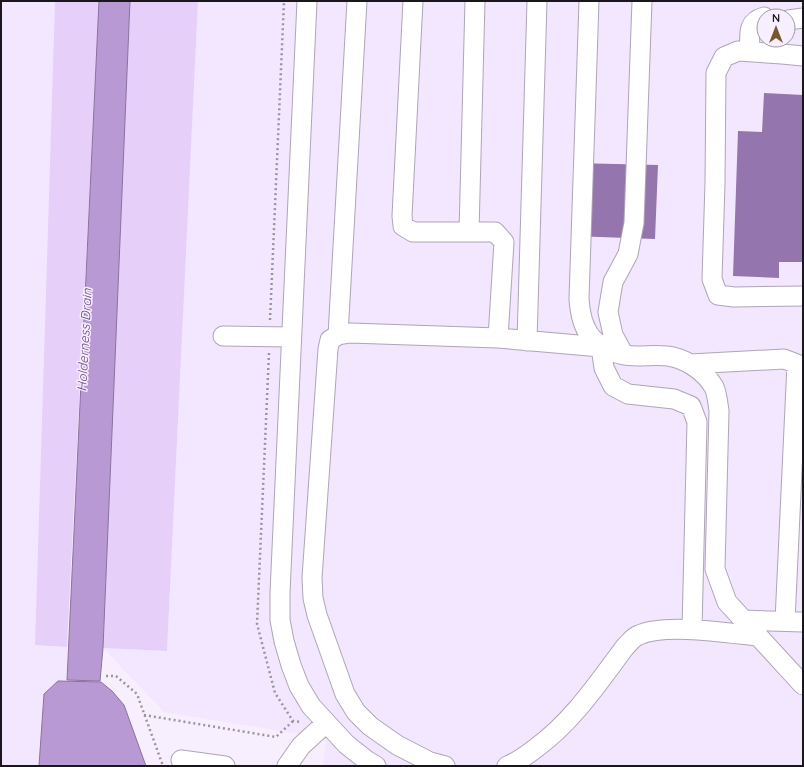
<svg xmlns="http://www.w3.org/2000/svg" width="804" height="767" viewBox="0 0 804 767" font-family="Quicksand,sans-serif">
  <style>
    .built { fill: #f3e6ff; fill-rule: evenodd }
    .green { fill: #e6cff9 }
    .water { fill: #b999d4; stroke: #89729d }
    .building { fill: #9475ad }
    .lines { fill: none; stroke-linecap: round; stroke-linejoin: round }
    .minor-casing { stroke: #aea5b6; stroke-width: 21 }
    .path { stroke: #9a949f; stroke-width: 2.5; stroke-dasharray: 2 3; stroke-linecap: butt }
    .minor { stroke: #fff; stroke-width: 19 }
    .labels { text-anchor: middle; stroke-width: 3; stroke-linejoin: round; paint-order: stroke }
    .water-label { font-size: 13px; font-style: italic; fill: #693f86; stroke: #f7effe }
  </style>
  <rect width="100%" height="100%" fill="#f7effe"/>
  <path class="built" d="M 1,1 L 55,1 L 35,645 L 67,647 L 67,681 L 58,681 L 44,694 L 39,766 L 1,766 Z
    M 198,1 L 803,1 L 803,766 L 323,766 L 326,741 L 312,736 L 164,712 L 103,648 L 167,651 ZM 764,16 L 788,16 L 788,40 L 764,40 Z"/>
  <path class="green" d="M 55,1 L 99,1 L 67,647 L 35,645 Z
    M 130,1 L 198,1 L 167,651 L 103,648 Z"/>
  <path class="water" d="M 99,1 L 130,1 L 103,648 L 100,681 L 67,680 Z
    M 58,681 L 101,682 L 112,691 L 124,705 L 146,766 L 39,766 L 44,694 Z"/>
  <path class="building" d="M 764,93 L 803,95 L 803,262 L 779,262 L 779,278 L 733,276 L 738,131 L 762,132 Z
    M 574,163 L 658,165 L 655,239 L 572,236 Z"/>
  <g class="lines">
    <defs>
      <path id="minor" d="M 307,1 L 280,593 L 280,620 L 284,641 L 291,665 L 299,686 L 311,706 L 346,744 L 366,760 L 376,766
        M 413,1 L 402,216 L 403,226 L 413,232 L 495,232 L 504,242 L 498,338
        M 589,1 L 579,299 C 581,330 592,348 624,355 C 640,358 657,353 673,357 C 689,361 705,372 714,387 C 717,393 718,404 719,411 L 715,569 L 727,602 L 803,685
        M 788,20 L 803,18
        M 750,51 C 750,36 746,22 764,17
        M 803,56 L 782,54 L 738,51 L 724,57 L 716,73 L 715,183 L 712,279 L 718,295 L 734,297 L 803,296
        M 469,232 L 475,1
        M 338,335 L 357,1
        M 223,336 L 291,337
        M 527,341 L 537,1
        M 624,355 L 613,335 L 608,312 L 613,282 L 628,254 L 634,223 L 642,1
        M 690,364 L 784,359 L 797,364 L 785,621
        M 743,620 L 803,622
        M 181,760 L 225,766
        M 287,766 L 301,746 L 326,723
        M 445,766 L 430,762 L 397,745 L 370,726 L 356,712 L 345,694 L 317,615 L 313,598 L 312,578 L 328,349 L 330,340 L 338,335 L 350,333 L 498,338 L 601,347 L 604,368 L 613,386 L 628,394 L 674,399 L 691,406 L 697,422 L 692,629
        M 507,766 C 518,762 527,755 536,748 C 573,721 598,683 625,647 C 630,642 633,637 639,635 C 665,623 728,633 757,636"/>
    </defs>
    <use href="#minor" class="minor-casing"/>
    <path class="path" d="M 270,320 L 284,1
      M 269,353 L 257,624 L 275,693 L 293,721 L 302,722
      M 106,676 L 116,676 L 137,694 L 163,766
      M 144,715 L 276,737 L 293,721"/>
    <use href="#minor" class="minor"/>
  </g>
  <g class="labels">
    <g class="water-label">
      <text transform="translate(84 340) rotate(-87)" y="5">Holderness Drain</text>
    </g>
  </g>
  <rect width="804" height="767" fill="none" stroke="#19161c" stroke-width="4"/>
  <g transform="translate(776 28)"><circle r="19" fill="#f7effe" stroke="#9e98a4"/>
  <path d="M0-3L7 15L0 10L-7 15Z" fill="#76582c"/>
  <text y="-6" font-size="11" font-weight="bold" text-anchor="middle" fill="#19161c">N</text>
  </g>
</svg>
